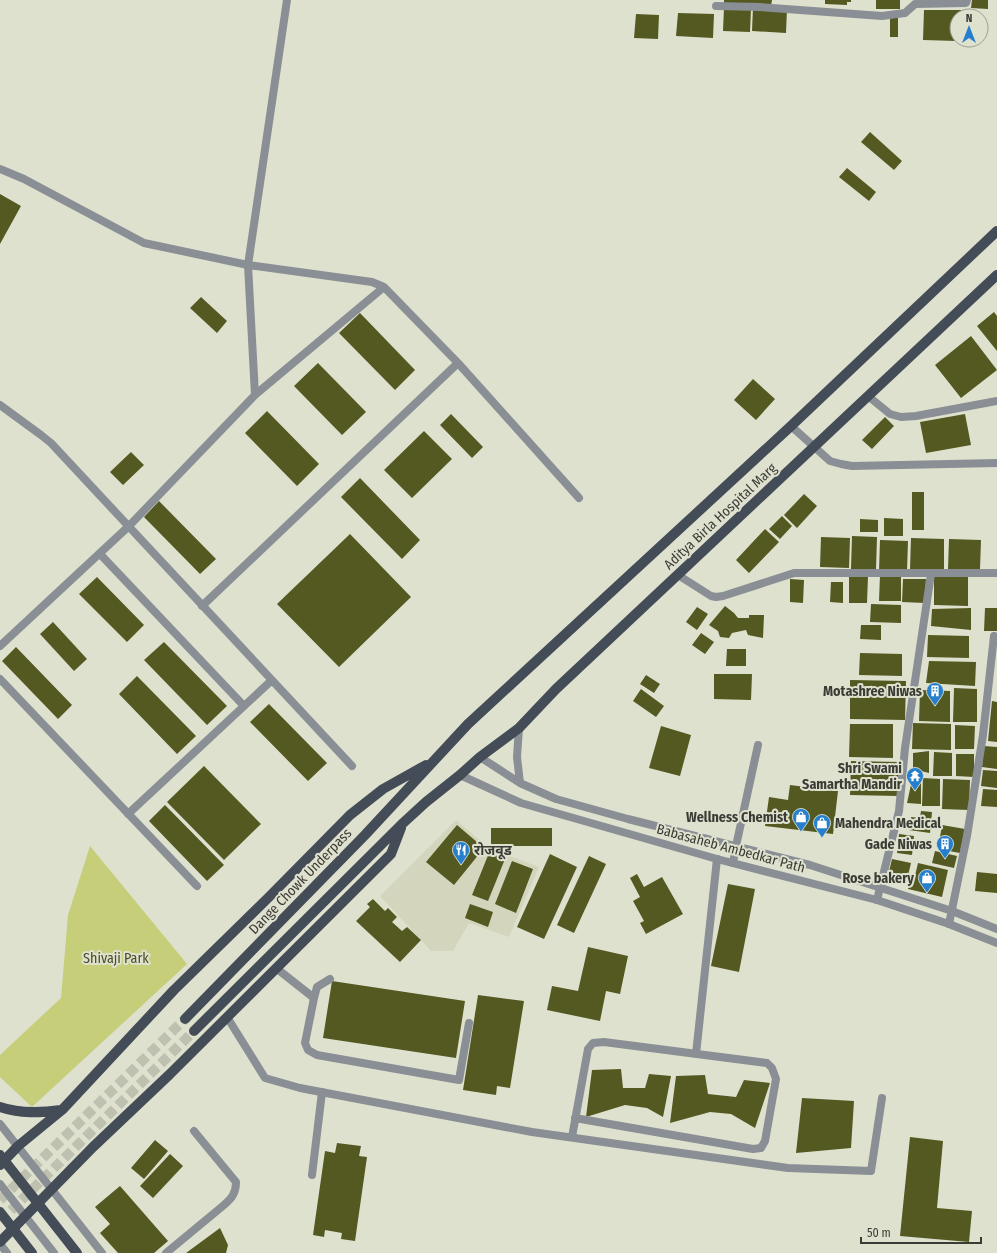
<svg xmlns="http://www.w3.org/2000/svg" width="997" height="1253" viewBox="0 0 997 1253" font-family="'Fira Sans Condensed','Noto Sans Devanagari',sans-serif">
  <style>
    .built { fill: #d3d6bd }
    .green { fill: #c6ce79 }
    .building { fill: #545821 }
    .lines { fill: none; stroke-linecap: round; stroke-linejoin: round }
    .primary-tunnel { stroke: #bec0b0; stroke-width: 10; stroke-dasharray: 10 5; stroke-linecap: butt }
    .service { stroke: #898f94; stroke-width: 8 }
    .minor { stroke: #898f94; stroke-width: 8 }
    .tertiary { stroke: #898f94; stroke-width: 8 }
    .primary { stroke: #444d57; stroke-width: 10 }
    .primary-bridge { stroke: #444d57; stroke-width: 10 }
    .labels { text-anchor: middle; stroke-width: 4; stroke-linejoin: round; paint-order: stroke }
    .street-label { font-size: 14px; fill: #3b3c35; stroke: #dfe1cf }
    .poi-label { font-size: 14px; font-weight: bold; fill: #3b3c35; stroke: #dfe1cf; text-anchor: end }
    .park-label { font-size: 14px; fill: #4a4d23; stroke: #dfe1cf }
  </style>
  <rect width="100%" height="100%" fill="#dfe1cf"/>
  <path class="built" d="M 456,820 L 489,848 L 539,867 L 509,937 L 469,923 L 453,951 L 431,951 L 380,896 Z"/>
  <path class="green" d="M 90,846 L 187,964 L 32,1107 L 0,1077 L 0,1055 L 61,998 L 68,915 Z"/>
  <path class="building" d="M 724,0 L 772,0 L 771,6 L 724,4 Z
    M 825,0 L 851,0 L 851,2 L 847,2 L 847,5 L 825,4 Z
    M 876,0 L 900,0 L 900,9 L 876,9 Z
    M 972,0 L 988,0 L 988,9 L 971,8 Z
    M 724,7 L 751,9 L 750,32 L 723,31 Z
    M 753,7 L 787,9 L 786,33 L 752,31 Z
    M 924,10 L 972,10 L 972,16 L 957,16 L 957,41 L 923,40 Z
    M 678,13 L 714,14 L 713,38 L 676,36 Z
    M 636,14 L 659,15 L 658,39 L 634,38 Z
    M 890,16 L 898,16 L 898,37 L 890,37 Z
    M 870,132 L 902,161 L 894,170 L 861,142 Z
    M 847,168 L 876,192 L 869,201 L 839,177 Z
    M 0,194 L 21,206 L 0,244 Z
    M 201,297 L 227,321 L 217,333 L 190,308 Z
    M 994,312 L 997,316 L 997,351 L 977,326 Z
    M 360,313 L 415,370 L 395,390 L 339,333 Z
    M 971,336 L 997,370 L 961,398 L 935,365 Z
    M 318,363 L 366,412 L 342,435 L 294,386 Z
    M 753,379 L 775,399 L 756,420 L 734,400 Z
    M 267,411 L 319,464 L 297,486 L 245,433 Z
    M 451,414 L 483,447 L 472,458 L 440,425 Z
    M 965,414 L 971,445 L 926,453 L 920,422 Z
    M 885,417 L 894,426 L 872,449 L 862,440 Z
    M 424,431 L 452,459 L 412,498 L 384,470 Z
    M 131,452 L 144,465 L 123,485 L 110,472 Z
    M 360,478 L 420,540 L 402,559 L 341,497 Z
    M 912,492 L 924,492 L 924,530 L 912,530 Z
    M 804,494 L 817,506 L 797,528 L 784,515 Z
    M 159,501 L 216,559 L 200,574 L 144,517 Z
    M 782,516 L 792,526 L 780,539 L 769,529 Z
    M 884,518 L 903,519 L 903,536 L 884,536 Z
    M 860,519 L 878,520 L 878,532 L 860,532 Z
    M 765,529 L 779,542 L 749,573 L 736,560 Z
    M 350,534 L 411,597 L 339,667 L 277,604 Z
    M 852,536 L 877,537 L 876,570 L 851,569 Z
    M 821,537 L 850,538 L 849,568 L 820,567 Z
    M 911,538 L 944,539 L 944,571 L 910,570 Z
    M 949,539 L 981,540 L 980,569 L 948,569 Z
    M 880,540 L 908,541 L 907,571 L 879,571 Z
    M 880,575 L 901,576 L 901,601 L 879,601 Z
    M 849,576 L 868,576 L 867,603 L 849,603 Z
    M 934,576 L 968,577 L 968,606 L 934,605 Z
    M 97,577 L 144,625 L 127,642 L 79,594 Z
    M 790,579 L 804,580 L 803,603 L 790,602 Z
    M 903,579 L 926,579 L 925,603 L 902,602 Z
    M 831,582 L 843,582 L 843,603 L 830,602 Z
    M 871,604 L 901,605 L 901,623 L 870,622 Z
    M 725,606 L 734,613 L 738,618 L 749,618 L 749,615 L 764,615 L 763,638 L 748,635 L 746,630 L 732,633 L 729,638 L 720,637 L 718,631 L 709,625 Z
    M 697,607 L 708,614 L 697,630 L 686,622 Z
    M 971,608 L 971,630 L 931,626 L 932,609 Z
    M 985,608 L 997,608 L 997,631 L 984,631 Z
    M 53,622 L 87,659 L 74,671 L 40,634 Z
    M 861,625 L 881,625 L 881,640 L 860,639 Z
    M 701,633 L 714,642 L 705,654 L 692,645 Z
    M 928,635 L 969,636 L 969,658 L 927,657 Z
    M 164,642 L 227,706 L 207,725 L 144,660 Z
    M 16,647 L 72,705 L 58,719 L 2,661 Z
    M 727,649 L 746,649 L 746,666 L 726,666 Z
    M 860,653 L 902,654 L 902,676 L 859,675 Z
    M 929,661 L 976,662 L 975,686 L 926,683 Z
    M 714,674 L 752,674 L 751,700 L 714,699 Z
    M 646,675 L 660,684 L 654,693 L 640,684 Z
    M 137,676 L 196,736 L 177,754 L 119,694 Z
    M 850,680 L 906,681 L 905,720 L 850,719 Z
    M 954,688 L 977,689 L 977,722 L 953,722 Z
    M 641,689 L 664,706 L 656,717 L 633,701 Z
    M 920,690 L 950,691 L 950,722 L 919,721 Z
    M 992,701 L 997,702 L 997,742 L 988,741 Z
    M 269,704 L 327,763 L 308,781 L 250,722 Z
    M 913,723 L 951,724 L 951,750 L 912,749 Z
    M 850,724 L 893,724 L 893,758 L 849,757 Z
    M 955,725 L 975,726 L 974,749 L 955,749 Z
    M 661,726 L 691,735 L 680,776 L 649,768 Z
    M 984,746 L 997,747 L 997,769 L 982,767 Z
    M 929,751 L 929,773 L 913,769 L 913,753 Z
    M 934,752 L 952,753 L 952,776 L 933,776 Z
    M 956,754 L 974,754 L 974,777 L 956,776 Z
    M 851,761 L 899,762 L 898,796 L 850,795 Z
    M 204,766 L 261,824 L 224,860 L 167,802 Z
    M 983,770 L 997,771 L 997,788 L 981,786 Z
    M 921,776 L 921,804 L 907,803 L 912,780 Z
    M 923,778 L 940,779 L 940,806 L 922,806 Z
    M 943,779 L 970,780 L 969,810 L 942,809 Z
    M 790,785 L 838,791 L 833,834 L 765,826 L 769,797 L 788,800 Z
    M 983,789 L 997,790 L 997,807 L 981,806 Z
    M 165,805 L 224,865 L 207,881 L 149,821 Z
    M 921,811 L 932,812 L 930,833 L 909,830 L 911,817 L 920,818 Z
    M 457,825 L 484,848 L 454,885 L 426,862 Z
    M 942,825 L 965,829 L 960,853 L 938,849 Z
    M 491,828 L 552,828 L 552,846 L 491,846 Z
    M 899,834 L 914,836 L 912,855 L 897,853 Z
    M 935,851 L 957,856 L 954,868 L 932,863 Z
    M 489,853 L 505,859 L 488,901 L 472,895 Z
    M 550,854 L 577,867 L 544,939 L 517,927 Z
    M 589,856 L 606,864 L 574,933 L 557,925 Z
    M 892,859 L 911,863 L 906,884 L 887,880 Z
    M 512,861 L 533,869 L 516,913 L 495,904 Z
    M 918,863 L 948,870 L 942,897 L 908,889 L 910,879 L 914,880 Z
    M 977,872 L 997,874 L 997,893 L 975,891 Z
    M 637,874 L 644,887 L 662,877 L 683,914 L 646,934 L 640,923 L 644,921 L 633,901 L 640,897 L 630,878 Z
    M 728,884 L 755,889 L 739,972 L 711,966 Z
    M 373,899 L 385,911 L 388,908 L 397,917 L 392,922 L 402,931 L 407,927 L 421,940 L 400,962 L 356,921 L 370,907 L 367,904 Z
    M 470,904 L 493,912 L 488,927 L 465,918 Z
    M 588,947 L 628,956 L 620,994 L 606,991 L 600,1021 L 547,1010 L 552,986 L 578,991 Z
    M 332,981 L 465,1001 L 456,1058 L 323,1038 Z
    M 478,995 L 524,1001 L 510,1088 L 497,1086 L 496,1095 L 463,1090 Z
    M 621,1069 L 623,1088 L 645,1088 L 649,1074 L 671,1076 L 663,1117 L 647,1108 L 625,1105 L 586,1117 L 592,1070 Z
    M 705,1075 L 708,1094 L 736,1097 L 744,1080 L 770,1083 L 755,1128 L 731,1114 L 710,1112 L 670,1123 L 676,1076 Z
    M 802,1098 L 854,1101 L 851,1148 L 796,1153 Z
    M 910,1137 L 943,1141 L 937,1208 L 972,1211 L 969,1242 L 900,1236 Z
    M 155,1140 L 168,1151 L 144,1179 L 131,1168 Z
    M 337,1143 L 361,1146 L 359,1156 L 367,1157 L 355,1241 L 341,1239 L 342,1233 L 325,1230 L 324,1237 L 313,1235 L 325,1151 L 335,1153 Z
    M 170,1154 L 183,1166 L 153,1198 L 140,1186 Z
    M 120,1186 L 168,1241 L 154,1253 L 118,1253 L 100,1233 L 110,1224 L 95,1207 Z
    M 220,1228 L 228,1245 L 226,1253 L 186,1253 Z"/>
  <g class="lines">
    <path class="primary-tunnel" d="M 0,1200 L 185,1019
      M 0,1221 L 194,1031"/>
    <path class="service" d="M 0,169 L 24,179 L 144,243 L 248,265 L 372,282 L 384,287 L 458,363 L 579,498
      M 255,395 L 384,287
      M 0,405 L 41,435 L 51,443 L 352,766
      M 100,554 L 244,706
      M 202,606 L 458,363
      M 0,646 L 129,526 L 255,395 L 248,265 L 287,0
      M 0,679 L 197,886
      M 128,814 L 272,680
      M 276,968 L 314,998 L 305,1043 L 308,1050 L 317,1055 L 459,1080 L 469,1023
      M 314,998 L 317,987 L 330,979
      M 312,1175 L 322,1092
      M 0,1184 L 54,1253
      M 166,1253 L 224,1205 C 232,1198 236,1193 236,1182 L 194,1131"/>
    <path class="minor" d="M 716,6 L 760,7 L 882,16 L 905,13 L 915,4 L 966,3 L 967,0
      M 868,396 L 890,414 L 901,417 L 916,416 L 997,401
      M 791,426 L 830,461 L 841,464 L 852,466 L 997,463
      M 678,575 L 711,596 L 716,597 L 723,596 L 794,573 L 997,573
      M 733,863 L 736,846 L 758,745
      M 877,900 L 899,811 L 905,748 L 931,574
      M 949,924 L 967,836 L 983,735 L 994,636
      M 227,1017 L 265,1078 L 300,1088 L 532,1132 L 788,1168 L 871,1171 L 882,1098
      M 696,1054 L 717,859
      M 572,1137 L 588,1049 L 593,1043 L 604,1042 L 767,1063 L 772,1068 L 776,1079 L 765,1141 L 761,1148 L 753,1149 L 575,1118"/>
    <path class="tertiary" d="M 519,728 L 517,757 L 520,783 L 556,799 L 628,819 L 810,865 L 952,911 L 997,929
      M 480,757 L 520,783
      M 460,775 L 521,803 L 717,859 L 877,900 L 949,924 L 997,943
      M 0,1124 L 102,1253
      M 0,1244 L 7,1253"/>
    <path class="primary" d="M 185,1019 L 365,835 L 468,724 L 791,426 L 997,231
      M 194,1031 L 402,824 L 426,802 L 460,775 L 480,757 L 519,728 L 556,689 L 997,275
      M 0,1107 C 20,1114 40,1113 61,1110
      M 0,1165 L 18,1146 L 62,1110 L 174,990 L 268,898 L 350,815 L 383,789 L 426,765
      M 0,1242 L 93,1147 L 170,1074 L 391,854 L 401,828"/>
    <path class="primary-bridge" d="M 0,1155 L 77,1253
      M 0,1212 L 32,1253"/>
  </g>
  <defs>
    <symbol id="building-pin" viewBox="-11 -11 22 30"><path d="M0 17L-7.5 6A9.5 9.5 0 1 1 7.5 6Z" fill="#267fcd" stroke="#dfe1cf"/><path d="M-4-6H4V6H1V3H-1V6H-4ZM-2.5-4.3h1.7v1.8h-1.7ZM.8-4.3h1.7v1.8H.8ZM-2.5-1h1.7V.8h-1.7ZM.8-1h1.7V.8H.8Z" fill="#fff"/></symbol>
    <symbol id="temple-pin" viewBox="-11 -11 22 30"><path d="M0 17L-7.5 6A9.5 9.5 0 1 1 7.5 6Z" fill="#267fcd" stroke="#dfe1cf"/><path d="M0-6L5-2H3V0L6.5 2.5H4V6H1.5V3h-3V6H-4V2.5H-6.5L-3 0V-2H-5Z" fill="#fff"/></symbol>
    <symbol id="shop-pin" viewBox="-11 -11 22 30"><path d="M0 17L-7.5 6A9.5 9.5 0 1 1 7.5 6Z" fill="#267fcd" stroke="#dfe1cf"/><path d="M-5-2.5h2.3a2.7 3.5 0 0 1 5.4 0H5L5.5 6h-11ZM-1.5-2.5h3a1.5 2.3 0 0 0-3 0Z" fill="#fff"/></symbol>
    <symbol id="restaurant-pin" viewBox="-11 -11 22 30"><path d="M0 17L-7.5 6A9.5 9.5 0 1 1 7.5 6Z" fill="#267fcd" stroke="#dfe1cf"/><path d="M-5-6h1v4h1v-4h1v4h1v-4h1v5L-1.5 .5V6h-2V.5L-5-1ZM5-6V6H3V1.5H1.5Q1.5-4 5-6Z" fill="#fff"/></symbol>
  </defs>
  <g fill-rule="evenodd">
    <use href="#building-pin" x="925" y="681" width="20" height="27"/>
    <use href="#temple-pin" x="905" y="766" width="20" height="27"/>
    <use href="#shop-pin" x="791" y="807" width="20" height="27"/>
    <use href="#shop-pin" x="812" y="813" width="20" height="27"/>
    <use href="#building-pin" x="935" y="834" width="20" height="27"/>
    <use href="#restaurant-pin" x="451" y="840" width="20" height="27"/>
    <use href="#shop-pin" x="917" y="868" width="20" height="27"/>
  </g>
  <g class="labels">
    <g class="street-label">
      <text transform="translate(720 516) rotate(-43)" y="5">Aditya Birla Hospital Marg</text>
      <text transform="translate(731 848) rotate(15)" y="5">Babasaheb Ambedkar Path</text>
      <text transform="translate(300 881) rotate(-46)" y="5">Dange Chowk Underpass</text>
    </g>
    <g class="poi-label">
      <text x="922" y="696">Motashree Niwas</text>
      <text x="902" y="773">Shri Swami<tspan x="902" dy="16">Samartha Mandir</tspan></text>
      <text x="788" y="822">Wellness Chemist</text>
      <text x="835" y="828" text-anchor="start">Mahendra Medical</text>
      <text x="932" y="849">Gade Niwas</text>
      <text x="474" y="855" text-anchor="start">रोजवूड</text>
      <text x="914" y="883">Rose bakery</text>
    </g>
    <g class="park-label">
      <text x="116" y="963">Shivaji Park</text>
    </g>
  </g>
  <g transform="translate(969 28)"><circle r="19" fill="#dfe1cf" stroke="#9d9f91"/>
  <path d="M0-3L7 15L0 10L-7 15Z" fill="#267fcd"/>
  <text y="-6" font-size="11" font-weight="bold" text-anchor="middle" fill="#3b3c35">N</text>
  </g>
  <path d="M861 1237v6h120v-6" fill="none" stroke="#3b3c35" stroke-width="2"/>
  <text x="867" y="1237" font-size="12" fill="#3b3c35" stroke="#dfe1cf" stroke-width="3" paint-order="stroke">50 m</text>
</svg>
